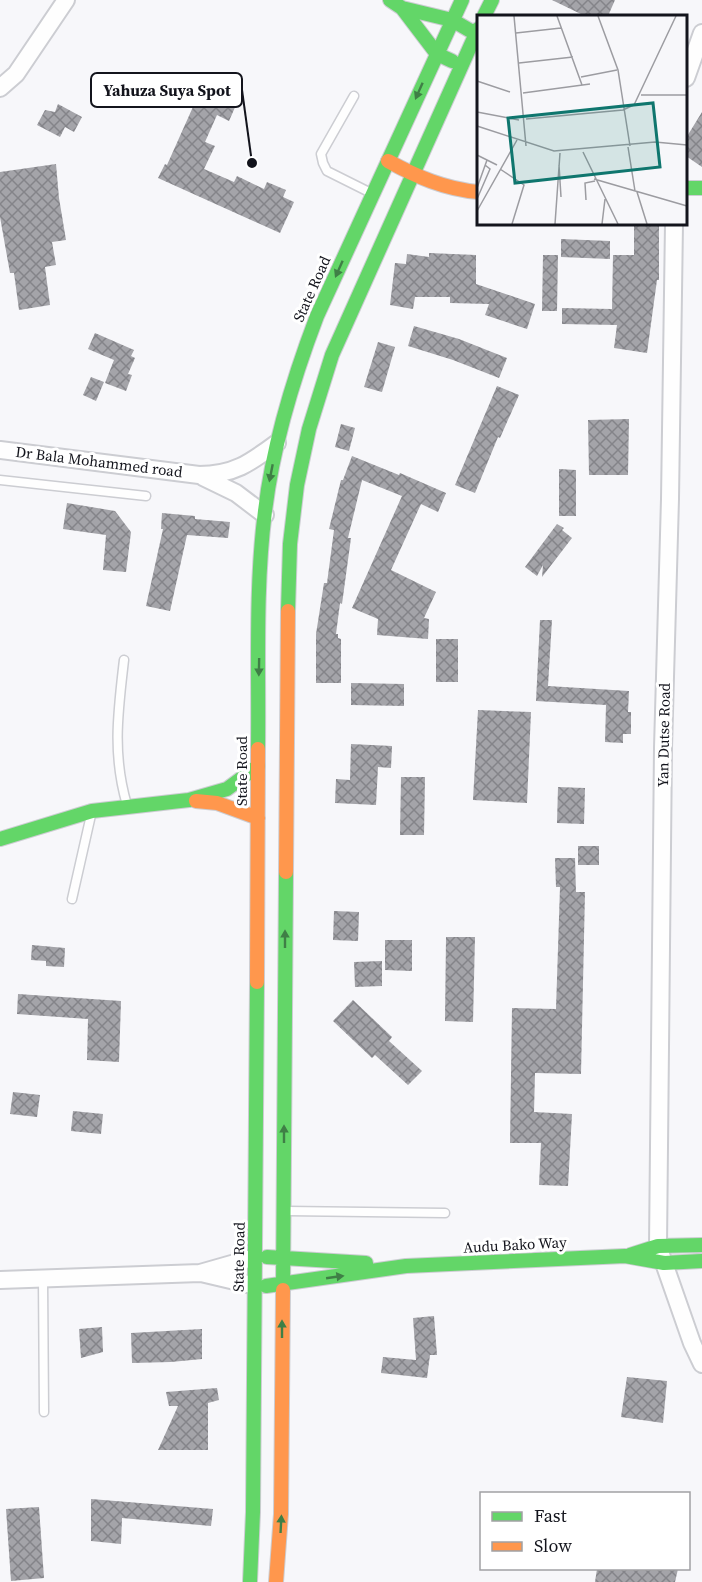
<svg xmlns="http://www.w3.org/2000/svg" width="702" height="1582" viewBox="0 0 702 1582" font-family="'Source Serif 4',serif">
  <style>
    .building { fill: url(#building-cross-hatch) }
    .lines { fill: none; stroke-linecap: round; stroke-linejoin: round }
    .lane-casing { stroke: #cccdd2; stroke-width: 11 }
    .street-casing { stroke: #cccdd2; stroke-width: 20 }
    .fast-casing { stroke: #cccdd2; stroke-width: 16 }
    .slow-casing { stroke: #cccdd2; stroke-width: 16 }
    .lane { stroke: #fefefe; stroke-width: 8 }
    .street { stroke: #fefefe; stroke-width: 16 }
    .fast { stroke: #63d668; stroke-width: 14 }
    .slow { stroke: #ff974d; stroke-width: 14 }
    .oneway { fill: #3f7f46 }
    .labels { text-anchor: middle; stroke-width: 6; stroke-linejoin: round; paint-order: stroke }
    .street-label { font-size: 15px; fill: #13141c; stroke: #fff }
    .inset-road { fill: none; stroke: #9c9ca1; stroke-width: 1.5 }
    .view { fill: #0f766e; fill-opacity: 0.15; stroke: #0f766e; stroke-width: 3 }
    .inset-edge { fill: none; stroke: #13141c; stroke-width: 3 }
    .leader { fill: none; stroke: #13141c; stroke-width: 2 }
    .callout-dot { fill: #13141c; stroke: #fff; stroke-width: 2 }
    .callout { fill: #fff; stroke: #13141c; stroke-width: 2 }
    .callout-label { font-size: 16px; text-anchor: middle; font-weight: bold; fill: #13141c }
  </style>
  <defs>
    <pattern id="building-cross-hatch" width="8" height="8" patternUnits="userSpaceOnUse" patternTransform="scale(1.5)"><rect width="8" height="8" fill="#a4a4a9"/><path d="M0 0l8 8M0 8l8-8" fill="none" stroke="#848489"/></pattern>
  </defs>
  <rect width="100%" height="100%" fill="#f7f7fa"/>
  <path class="building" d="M 552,0 L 615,0 L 608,16 L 585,16 Z
    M 205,80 L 240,96 L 229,121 L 217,115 L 205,142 L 215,146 L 204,169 L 234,182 L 237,176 L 264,189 L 267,182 L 286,190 L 283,197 L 294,202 L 280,233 L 158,178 L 165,164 L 167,165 Z
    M 58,104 L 82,117 L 74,132 L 65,127 L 60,137 L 37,125 L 45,110 L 55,112 Z
    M 702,112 L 702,167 L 686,156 L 686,138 Z
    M 56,164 L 59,198 L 66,240 L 52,242 L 56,265 L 45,267 L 50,305 L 19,310 L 14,273 L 10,273 L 0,217 L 0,172 Z
    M 634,224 L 659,224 L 659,280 L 657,280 L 647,353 L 614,348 L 617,325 L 562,324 L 562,308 L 612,309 L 613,255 L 634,255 Z
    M 561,239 L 610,241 L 610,259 L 561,257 Z
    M 429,253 L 476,255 L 476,284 L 535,304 L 527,329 L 485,315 L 489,304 L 450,303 L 450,297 L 415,297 L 413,309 L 390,305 L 395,263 L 406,264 L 407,254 L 429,257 Z
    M 543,255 L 558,255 L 557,311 L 542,311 Z
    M 414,326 L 459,339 L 507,358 L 499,378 L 453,360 L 408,346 Z
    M 95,333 L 134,350 L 131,356 L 135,358 L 128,374 L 132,375 L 126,391 L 105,383 L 114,360 L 88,349 Z
    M 378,342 L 395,347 L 382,392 L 364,387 Z
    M 91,377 L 104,382 L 96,401 L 83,395 Z
    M 497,386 L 519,395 L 500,438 L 498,437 L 475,493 L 455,485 Z
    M 629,419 L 628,475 L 589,475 L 588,420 Z
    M 341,424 L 355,428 L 349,451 L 335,447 Z
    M 352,456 L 399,475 L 400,473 L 446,493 L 438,512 L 421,504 L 391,570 L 436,592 L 424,618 L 429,619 L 428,639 L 377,635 L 378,619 L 352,608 L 402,496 L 362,480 L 348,538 L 351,538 L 342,604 L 340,603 L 336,634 L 338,634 L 338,638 L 341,639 L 341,683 L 316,683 L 316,634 L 324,583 L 327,583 L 334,530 L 329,529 L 341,480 L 343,480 Z
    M 559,469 L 576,470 L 576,516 L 559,516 Z
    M 67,503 L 115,511 L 131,532 L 126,572 L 103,570 L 106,535 L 63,529 Z
    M 162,513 L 195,516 L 195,519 L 230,522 L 228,538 L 187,535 L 170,611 L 146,606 L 163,529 L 161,529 Z
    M 557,524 L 564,528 L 562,530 L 572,538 L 542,577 L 543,565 L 537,576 L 525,567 Z
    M 540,620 L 552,620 L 548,686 L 629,691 L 628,712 L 631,712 L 631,734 L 623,734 L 623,743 L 605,742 L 606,705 L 536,701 Z
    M 436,639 L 458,639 L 458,682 L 436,682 Z
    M 351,683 L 404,684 L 404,706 L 351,705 Z
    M 478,710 L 531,712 L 527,803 L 473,800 Z
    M 351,744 L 392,746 L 391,768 L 378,767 L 376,805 L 335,803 L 336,779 L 350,780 Z
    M 401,777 L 425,777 L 424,835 L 400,835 Z
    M 558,787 L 585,788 L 584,824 L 557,823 Z
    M 578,846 L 599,846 L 599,865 L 578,865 Z
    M 555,858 L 575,858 L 576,892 L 585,892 L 581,1074 L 535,1073 L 534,1112 L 572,1114 L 568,1186 L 539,1185 L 541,1143 L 510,1143 L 512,1008 L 556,1009 L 560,887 L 556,887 Z
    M 334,911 L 359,912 L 358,941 L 333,940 Z
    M 446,937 L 475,937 L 473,1022 L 445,1021 Z
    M 385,940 L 412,940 L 412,971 L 385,970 Z
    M 32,945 L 65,948 L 64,967 L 46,966 L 46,961 L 31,960 Z
    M 382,961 L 382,986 L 355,987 L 354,962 Z
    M 18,994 L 121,1001 L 119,1062 L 87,1060 L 88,1019 L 17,1014 Z
    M 353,1000 L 392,1037 L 389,1041 L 422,1071 L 408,1085 L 375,1055 L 372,1058 L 333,1021 Z
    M 13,1092 L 40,1095 L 37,1117 L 10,1114 Z
    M 73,1111 L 103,1114 L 101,1134 L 71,1131 Z
    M 434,1316 L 437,1355 L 430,1355 L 427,1378 L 381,1373 L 383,1357 L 416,1360 L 413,1318 Z
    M 102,1327 L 103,1352 L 81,1358 L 79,1329 Z
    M 202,1329 L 202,1359 L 171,1362 L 132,1363 L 131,1333 Z
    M 627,1377 L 667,1381 L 663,1423 L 621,1417 Z
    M 217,1388 L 219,1400 L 208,1403 L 208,1450 L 158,1450 L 178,1406 L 169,1406 L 166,1392 Z
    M 91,1499 L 213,1509 L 211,1526 L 122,1518 L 121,1544 L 91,1541 Z
    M 39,1507 L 44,1578 L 11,1581 L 6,1509 Z
    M 597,1569 L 678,1569 L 675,1582 L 595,1582 Z"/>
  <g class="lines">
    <defs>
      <path id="lane" d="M 354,96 L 321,154 L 323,163 L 327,171 L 371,193
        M 0,480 L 146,496
        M 124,660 C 118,712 112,754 127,805
        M 72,899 L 91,815
        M 287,1211 L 445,1213
        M 43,1279 L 44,1412"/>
      <path id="street" d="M 686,78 L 702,33
        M 0,88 L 16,74 L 66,0
        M 674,224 L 670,499 L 663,748 L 658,1246 L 692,1343 L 702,1364
        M 0,450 L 199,475 C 234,475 250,463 277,443
        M 203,477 L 236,493 L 265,515
        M 201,1273 L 256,1286
        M 0,1280 L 200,1273 L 256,1257"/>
      <path id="fast" d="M 390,0 L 402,8 L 437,54 L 452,61
        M 402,8 L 452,20 L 476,34
        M 484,16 L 492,0
        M 686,188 L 702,188
        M 288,611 L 290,544 L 297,485 L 309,429 L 332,355 L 478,29
        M 258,749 C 259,670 255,589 265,511 C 273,444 293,379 317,316 L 462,0
        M 0,839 L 92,811 L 189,800 L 227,789 L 258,766
        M 630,1255 L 658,1246 L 702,1245
        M 267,1257 L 366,1263
        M 266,1286 L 406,1266 L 625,1256 L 664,1263 L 702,1261
        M 283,1290 L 286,872
        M 250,1582 L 253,1512 L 257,982"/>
      <path id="slow" d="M 388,161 C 417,177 445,189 478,192
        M 196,801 L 217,803 L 258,818
        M 286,872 L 288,611
        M 257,982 L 258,749
        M 276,1582 L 281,1514 L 283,1290"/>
    </defs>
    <use href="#lane" class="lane-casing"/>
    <use href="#street" class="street-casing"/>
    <use href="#fast" class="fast-casing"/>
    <use href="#slow" class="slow-casing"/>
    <use href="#lane" class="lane"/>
    <use href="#street" class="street"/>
    <use href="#fast" class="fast"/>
    <use href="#slow" class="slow"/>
  </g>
  <defs><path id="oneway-solid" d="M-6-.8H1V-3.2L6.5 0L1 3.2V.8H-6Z" transform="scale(1.5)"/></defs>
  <g class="oneway">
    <use href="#oneway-solid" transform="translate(419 91) rotate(114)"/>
    <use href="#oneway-solid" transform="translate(339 269) rotate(114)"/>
    <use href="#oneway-solid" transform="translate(271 473) rotate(101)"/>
    <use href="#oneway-solid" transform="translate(259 667) rotate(91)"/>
    <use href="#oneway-solid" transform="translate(285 939) rotate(-90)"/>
    <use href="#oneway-solid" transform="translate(284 1134) rotate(-90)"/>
    <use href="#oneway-solid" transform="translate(335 1277) rotate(-8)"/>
    <use href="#oneway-solid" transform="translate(282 1329) rotate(-90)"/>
    <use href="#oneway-solid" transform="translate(281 1524) rotate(-87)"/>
  </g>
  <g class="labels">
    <g class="street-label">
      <text transform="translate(312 289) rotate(-66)" y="5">State Road</text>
      <text transform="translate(99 462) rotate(7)" y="5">Dr Bala Mohammed road</text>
      <text transform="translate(664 735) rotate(-89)" y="5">Yan Dutse Road</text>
      <text transform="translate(242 771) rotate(-90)" y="5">State Road</text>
      <text transform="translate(515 1245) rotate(-3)" y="5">Audu Bako Way</text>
      <text transform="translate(239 1257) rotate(-89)" y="5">State Road</text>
    </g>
  </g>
  <g transform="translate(477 15)">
    <rect width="210" height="210" fill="#f7f7fa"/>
    <path class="inset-road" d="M 37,1 L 49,131M 80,1 L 105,70M 121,1 L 141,55 L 153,131M 39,18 L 84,13M 42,48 L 96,42M 104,62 L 140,55M 0,66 L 33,77M 46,78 L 113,69M 164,80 L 210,80M 0,97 L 42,105M 49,104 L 146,95 L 157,90 L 199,1M 0,111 L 77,136 L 178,127 L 210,130M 151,132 L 158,176M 106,137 L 141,209M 0,140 L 20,150M 82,150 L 84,182M 23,154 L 47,170 L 35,209M 117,164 L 210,191M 0,173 L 10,145M 160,177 L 170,209M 0,184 L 13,154 L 8,150M 109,185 L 108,168 L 118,166M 0,196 L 40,125M 78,209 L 83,138M 125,209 L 128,184"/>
    <path class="view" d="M 176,88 L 183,152 L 38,168 L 31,103 Z"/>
    <rect width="210" height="210" class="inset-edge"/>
  </g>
  <path class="leader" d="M252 163L242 90"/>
  <circle class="callout-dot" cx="252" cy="163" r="6"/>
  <rect class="callout" x="91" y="73" width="151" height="34" rx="6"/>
  <g class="callout-label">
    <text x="167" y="96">Yahuza Suya Spot</text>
  </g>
  <rect x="480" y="1492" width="210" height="78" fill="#ffffff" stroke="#a1a1a4" stroke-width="1.5"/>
  <rect x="492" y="1512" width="30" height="9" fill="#63d668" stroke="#a1a1a4" stroke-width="1.5"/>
  <text x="534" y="1522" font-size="18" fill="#13141c">Fast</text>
  <rect x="492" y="1542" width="30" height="9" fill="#ff974d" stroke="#a1a1a4" stroke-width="1.5"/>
  <text x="534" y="1552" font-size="18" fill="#13141c">Slow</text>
</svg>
